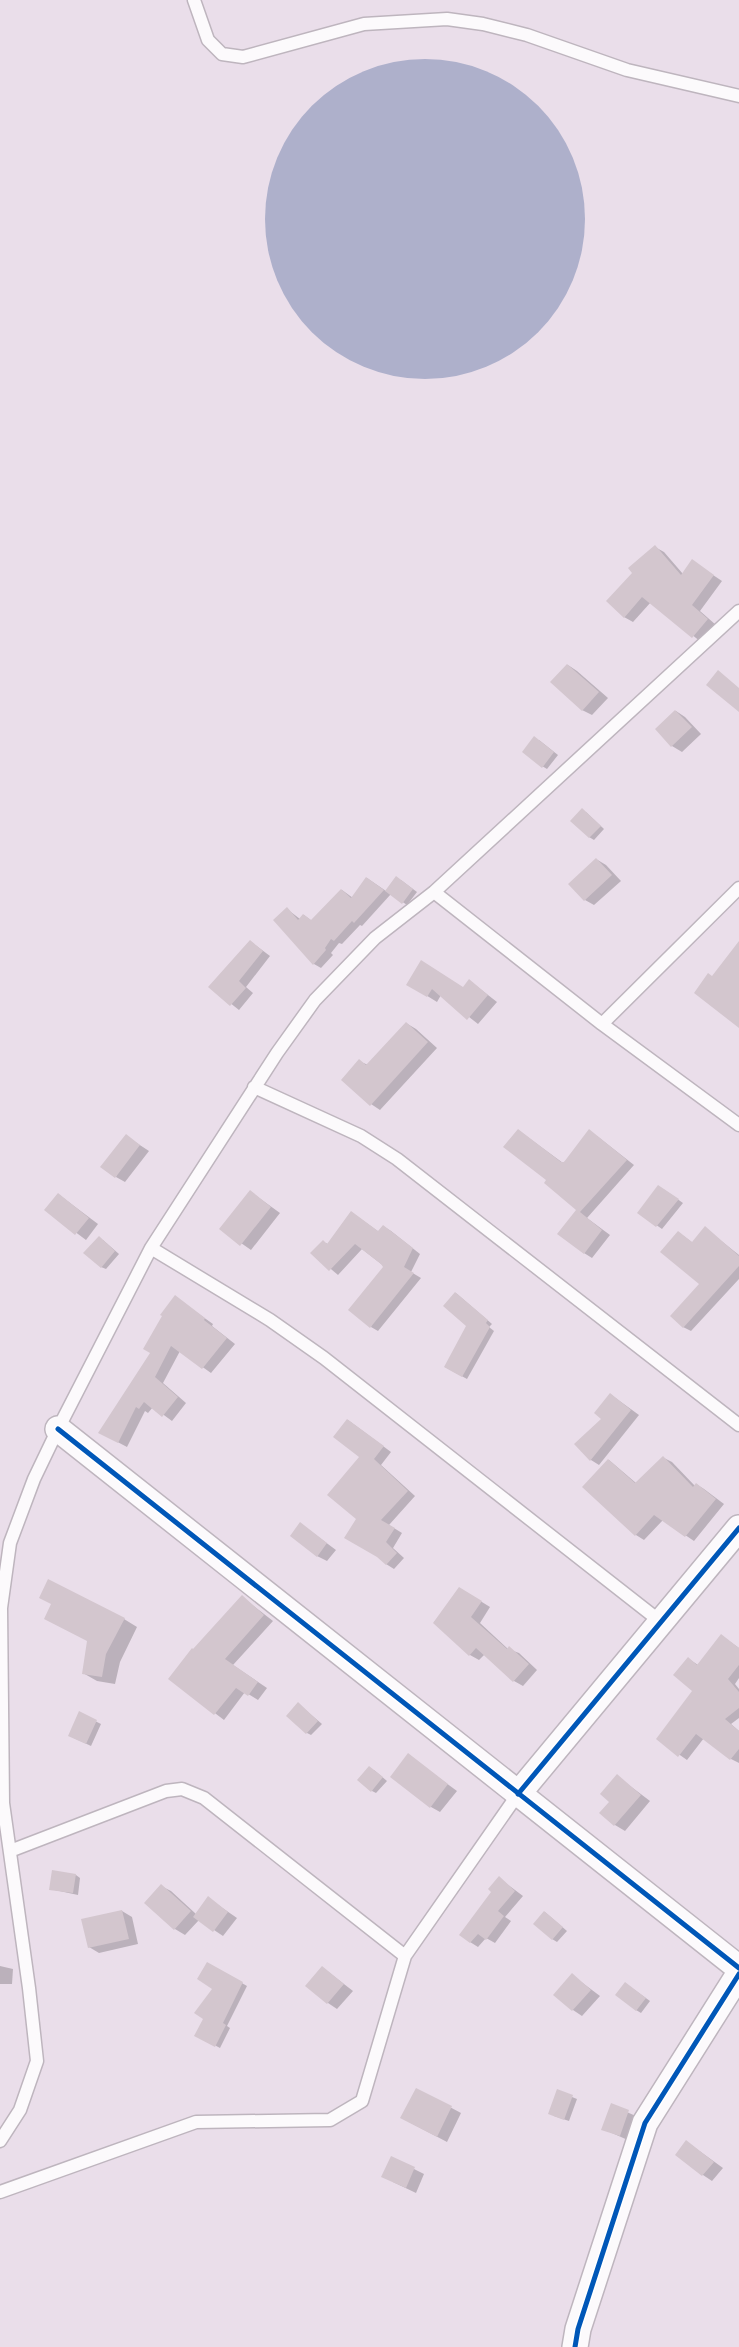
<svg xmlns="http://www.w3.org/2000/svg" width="739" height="2347" viewBox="0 0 739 2347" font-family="'Nunito Sans',sans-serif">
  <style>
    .water { fill: #aeb0cb }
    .shadow { fill: #0003 }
    .building { fill: #d3c6ce }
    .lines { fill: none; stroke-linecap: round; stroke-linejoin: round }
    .lane-casing { stroke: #beb5be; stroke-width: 15 }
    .street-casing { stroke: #beb5be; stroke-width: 28 }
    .lane { stroke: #fcfafc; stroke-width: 12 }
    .street { stroke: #fcfafc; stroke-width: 25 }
    .cycleway-casing { stroke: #fff; stroke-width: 8 }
    .cycleway { stroke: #0057b8; stroke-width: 5 }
  </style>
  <rect width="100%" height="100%" fill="#eadeea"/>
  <path class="water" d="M265 219a160 160 0 1 1 320 0a160 160 0 1 1-320 0Z"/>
  <path class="shadow" d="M 655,547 L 664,552 L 683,574 L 692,561 L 722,581 L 700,611 L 716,625 L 701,642 L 651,602 L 633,622 L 624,617 L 634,573 Z
    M 568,665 L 577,671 L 608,698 L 592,715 L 582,710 Z
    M 676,711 L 685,717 L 701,734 L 682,752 L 672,746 L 656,729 Z
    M 539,740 L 558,755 L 547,769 L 542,766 Z
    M 586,812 L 604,829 L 594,840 L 589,837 Z
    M 596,859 L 606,865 L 621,881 L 594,905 L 585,900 Z
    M 367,878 L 386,891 L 401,880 L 417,892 L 407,905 L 391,894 L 362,926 L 360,925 L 342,944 L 339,943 L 331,953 L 333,955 L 321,968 L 314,964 L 287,909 L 300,919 L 304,915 L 312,921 L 342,890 L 353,898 Z
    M 250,941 L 270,956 L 246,987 L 253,993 L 239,1010 L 210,987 Z
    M 470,981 L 497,1002 L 478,1024 L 441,995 L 437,1002 L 408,984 L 463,988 Z
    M 406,1023 L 416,1029 L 437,1048 L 380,1110 L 371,1104 L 359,1061 L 368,1065 Z
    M 518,1130 L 563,1163 L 597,1136 L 634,1165 L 587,1218 L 610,1235 L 592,1258 L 584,1253 L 578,1209 Z
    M 126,1136 L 149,1151 L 125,1182 L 116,1177 Z
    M 663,1189 L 683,1203 L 662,1229 L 639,1213 Z
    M 251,1192 L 280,1213 L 251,1250 L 221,1229 Z
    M 58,1194 L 98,1224 L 86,1240 L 46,1210 Z
    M 351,1212 L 379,1232 L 383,1226 L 391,1231 L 420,1254 L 411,1272 L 421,1278 L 378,1331 L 371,1327 L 385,1267 L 362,1249 L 338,1275 L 312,1253 L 323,1242 L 328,1244 Z
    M 705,1228 L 739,1255 L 739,1279 L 691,1331 L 683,1327 L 701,1284 L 678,1232 L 693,1243 Z
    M 103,1240 L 119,1254 L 106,1269 L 101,1267 Z
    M 456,1293 L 492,1324 L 489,1327 L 494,1331 L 467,1379 L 445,1367 L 468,1326 Z
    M 175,1297 L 213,1324 L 212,1326 L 235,1344 L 211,1373 L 180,1351 L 163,1383 L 186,1403 L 172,1421 L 153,1407 L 148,1413 L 145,1411 L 127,1447 L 108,1437 L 152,1353 Z
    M 610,1394 L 639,1415 L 599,1465 L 591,1460 L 576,1444 L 603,1418 Z
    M 348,1420 L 391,1452 L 381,1465 L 415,1496 L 389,1525 L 402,1533 L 393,1548 L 404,1558 L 394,1569 L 386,1564 L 358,1518 L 361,1456 Z
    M 664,1458 L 672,1462 L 695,1486 L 696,1484 L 704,1489 L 724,1504 L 694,1541 L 663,1520 L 644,1540 L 636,1535 L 584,1487 L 609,1460 L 636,1483 Z
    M 301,1524 L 336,1550 L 327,1561 L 317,1556 Z
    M 469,1594 L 490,1607 L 480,1623 L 508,1649 L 519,1653 L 537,1670 L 523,1686 L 514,1681 L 485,1654 L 479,1660 L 470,1655 L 434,1622 Z
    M 242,1597 L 273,1621 L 233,1665 L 267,1688 L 258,1700 L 245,1692 L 224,1720 L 170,1679 Z
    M 124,1619 L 137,1627 L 120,1662 L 115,1684 L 97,1681 L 83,1673 Z
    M 722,1636 L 739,1648 L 739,1678 L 735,1684 L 739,1689 L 739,1718 L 731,1724 L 739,1731 L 739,1763 L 731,1759 L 704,1738 L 687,1760 L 657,1739 L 694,1691 L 689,1659 L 698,1665 Z
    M 302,1707 L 322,1724 L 311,1735 L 307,1733 Z
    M 79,1713 L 101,1724 L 91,1746 L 74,1738 Z
    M 408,1755 L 457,1791 L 440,1812 L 431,1807 Z
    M 374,1770 L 387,1781 L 376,1793 L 372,1791 Z
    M 617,1776 L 650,1801 L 625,1831 L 615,1825 L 611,1802 Z
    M 76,1875 L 80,1878 L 78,1895 L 50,1889 Z
    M 499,1878 L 523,1896 L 505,1917 L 511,1921 L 495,1943 L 486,1938 L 478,1947 L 470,1942 Z
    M 161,1886 L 171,1891 L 196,1914 L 208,1898 L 237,1918 L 223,1936 L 199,1920 L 185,1935 L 175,1929 L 145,1903 Z
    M 122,1911 L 132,1917 L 138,1944 L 99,1953 L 89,1947 Z
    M 545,1912 L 567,1931 L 557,1942 L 552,1939 Z
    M 207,1963 L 247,1986 L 227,2026 L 230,2028 L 220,2048 L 196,2035 L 205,2019 L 214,1988 Z
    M 0,1966 L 13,1969 L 12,1984 L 0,1984 Z
    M 322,1967 L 353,1991 L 337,2009 L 328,2003 Z
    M 572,1975 L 600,1996 L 582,2016 L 573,2010 Z
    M 625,1983 L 650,2001 L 641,2013 L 636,2010 Z
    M 416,2089 L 461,2113 L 447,2142 L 411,2123 Z
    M 557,2091 L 577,2099 L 569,2121 L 554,2116 Z
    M 611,2105 L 638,2117 L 630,2141 L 603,2129 Z
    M 687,2142 L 723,2168 L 712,2181 L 703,2175 Z
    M 392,2158 L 424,2174 L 416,2193 L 393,2182 Z"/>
  <path class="building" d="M 655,545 L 681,575 L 692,559 L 714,575 L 692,605 L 708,619 L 692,638 L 642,597 L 624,618 L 606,601 L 632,573 L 628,568 Z
    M 567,664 L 599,692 L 582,711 L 550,682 Z
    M 718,670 L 739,688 L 739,712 L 706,685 Z
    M 675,710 L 692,727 L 671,747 L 655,729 Z
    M 534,736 L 554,752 L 542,768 L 522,752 Z
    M 582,808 L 601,826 L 589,838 L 570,821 Z
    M 596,858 L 612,875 L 584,901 L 568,884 Z
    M 396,876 L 413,889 L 402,904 L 385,891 Z
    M 366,877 L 384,890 L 354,923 L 352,921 L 334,941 L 331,939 L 325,948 L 326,950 L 313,965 L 273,920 L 287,907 L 298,920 L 303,914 L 311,920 L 341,889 L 351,898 Z
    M 250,940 L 263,951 L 239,981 L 246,988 L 230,1006 L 208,987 Z
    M 739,941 L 739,1028 L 694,993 L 708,973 L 712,976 Z
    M 421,960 L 463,987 L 469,979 L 488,995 L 467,1020 L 432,989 L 427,997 L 406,985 Z
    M 406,1022 L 428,1042 L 370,1106 L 341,1080 L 359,1059 L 366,1065 Z
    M 518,1129 L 561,1162 L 564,1162 L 589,1129 L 627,1160 L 580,1212 L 602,1230 L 584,1254 L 557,1234 L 576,1210 L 544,1183 L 546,1180 L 503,1147 Z
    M 126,1134 L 140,1145 L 115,1178 L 100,1167 Z
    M 658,1185 L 679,1199 L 656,1227 L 637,1213 Z
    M 250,1190 L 271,1207 L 240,1246 L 219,1229 Z
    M 58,1193 L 89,1218 L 75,1235 L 44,1210 Z
    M 351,1211 L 378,1231 L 383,1225 L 413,1248 L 404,1267 L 414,1273 L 370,1328 L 348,1310 L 383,1267 L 381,1264 L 355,1244 L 329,1271 L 310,1253 L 323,1240 L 327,1244 Z
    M 705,1226 L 739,1256 L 739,1266 L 683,1328 L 670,1316 L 699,1284 L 660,1252 L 678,1231 L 692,1242 Z
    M 99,1236 L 115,1251 L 101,1268 L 83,1253 Z
    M 455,1292 L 488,1320 L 486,1323 L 490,1327 L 462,1377 L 444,1367 L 466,1326 L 443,1306 Z
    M 175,1295 L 205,1318 L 204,1320 L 227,1338 L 202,1369 L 171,1346 L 155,1377 L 178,1397 L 162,1417 L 144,1402 L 139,1409 L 136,1407 L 118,1443 L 98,1433 L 150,1353 L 143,1349 L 162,1316 L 160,1315 Z
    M 610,1393 L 631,1410 L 590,1461 L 574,1444 L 601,1419 L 594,1413 Z
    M 347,1419 L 384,1446 L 374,1459 L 408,1491 L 381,1520 L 395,1528 L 386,1542 L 397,1553 L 386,1565 L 377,1557 L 344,1538 L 356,1519 L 327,1495 L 359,1457 L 333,1437 Z
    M 663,1456 L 693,1487 L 696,1483 L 716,1499 L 685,1537 L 654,1515 L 635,1536 L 582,1487 L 608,1459 L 635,1483 Z
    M 300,1522 L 327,1543 L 317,1557 L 290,1536 Z
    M 48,1579 L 125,1618 L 106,1654 L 102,1677 L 82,1674 L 87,1641 L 44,1619 L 51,1604 L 39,1598 Z
    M 459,1587 L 482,1601 L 471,1617 L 507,1649 L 509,1646 L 529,1664 L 513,1682 L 476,1648 L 469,1656 L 433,1623 Z
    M 242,1595 L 264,1615 L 225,1659 L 258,1682 L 248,1696 L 236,1688 L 214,1715 L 168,1679 L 192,1648 L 193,1649 Z
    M 721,1634 L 739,1648 L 739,1665 L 728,1679 L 739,1692 L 739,1708 L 725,1719 L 739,1731 L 739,1749 L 730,1760 L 696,1734 L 678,1757 L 656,1739 L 692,1691 L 673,1675 L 688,1657 L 697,1665 Z
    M 298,1702 L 318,1721 L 306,1734 L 286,1716 Z
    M 79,1711 L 97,1720 L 86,1744 L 68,1736 Z
    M 408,1753 L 448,1784 L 430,1808 L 390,1777 Z
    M 369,1766 L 383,1777 L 371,1792 L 357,1780 Z
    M 617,1774 L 641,1795 L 614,1826 L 599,1813 L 609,1802 L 600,1794 Z
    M 52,1870 L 76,1874 L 73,1893 L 49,1890 Z
    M 499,1876 L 515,1891 L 498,1911 L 504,1916 L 486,1940 L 478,1934 L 470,1943 L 459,1935 L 491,1892 L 488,1889 Z
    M 161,1884 L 191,1911 L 174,1930 L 144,1903 Z
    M 208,1896 L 228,1912 L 213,1932 L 193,1917 Z
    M 122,1910 L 129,1939 L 88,1948 L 81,1919 Z
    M 544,1911 L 563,1927 L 552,1940 L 533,1924 Z
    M 207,1962 L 243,1982 L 223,2023 L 226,2025 L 215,2047 L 194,2036 L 203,2019 L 194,2013 L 212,1989 L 197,1979 Z
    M 322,1966 L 344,1984 L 327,2004 L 305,1986 Z
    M 572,1973 L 591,1990 L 572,2011 L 553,1995 Z
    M 625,1982 L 646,1998 L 636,2011 L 615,1995 Z
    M 416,2088 L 452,2106 L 437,2137 L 400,2118 Z
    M 557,2089 L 573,2095 L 564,2120 L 548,2114 Z
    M 611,2103 L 629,2110 L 620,2136 L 601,2130 Z
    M 686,2140 L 714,2162 L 702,2176 L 675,2155 Z
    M 391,2156 L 415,2167 L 406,2188 L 381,2177 Z"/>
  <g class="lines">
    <defs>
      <path id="lane" d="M 194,0 L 208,40 L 222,54 L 243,57 L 364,24 L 447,19 L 483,24 L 527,35 L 627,70 L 739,96
        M 434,892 L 602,1024 L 739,1125
        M 602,1024 L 739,888
        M 254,1087 L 361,1136 L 397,1159 L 739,1425
        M 151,1248 L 270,1320 L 324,1358 L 661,1622
        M 10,1851 L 166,1791 L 182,1789 L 204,1798 L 405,1956
        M 0,2141 L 20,2110 L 37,2061 L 29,1988 L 3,1803 L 1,1608 L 10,1543 L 34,1479 L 58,1429 L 151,1248 L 277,1053 L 315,1000 L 375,938 L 434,892 L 739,611
        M 0,2192 L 196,2122 L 330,2120 L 362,2101 L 405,1956 L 518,1794"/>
      <path id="street" d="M 58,1429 L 739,1968
        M 518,1794 L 739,1528
        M 575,2347 L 578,2329 L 645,2123 L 739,1974"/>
    </defs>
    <use href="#lane" class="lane-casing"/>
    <use href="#street" class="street-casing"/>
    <use href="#lane" class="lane"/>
    <use href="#street" class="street"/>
    <defs>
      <path id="cycleway" d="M 58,1429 L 739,1968
        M 518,1794 L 739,1528
        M 575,2347 L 578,2329 L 645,2123 L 739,1974"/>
    </defs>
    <use href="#cycleway" class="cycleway-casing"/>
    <use href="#cycleway" class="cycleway"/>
  </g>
</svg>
